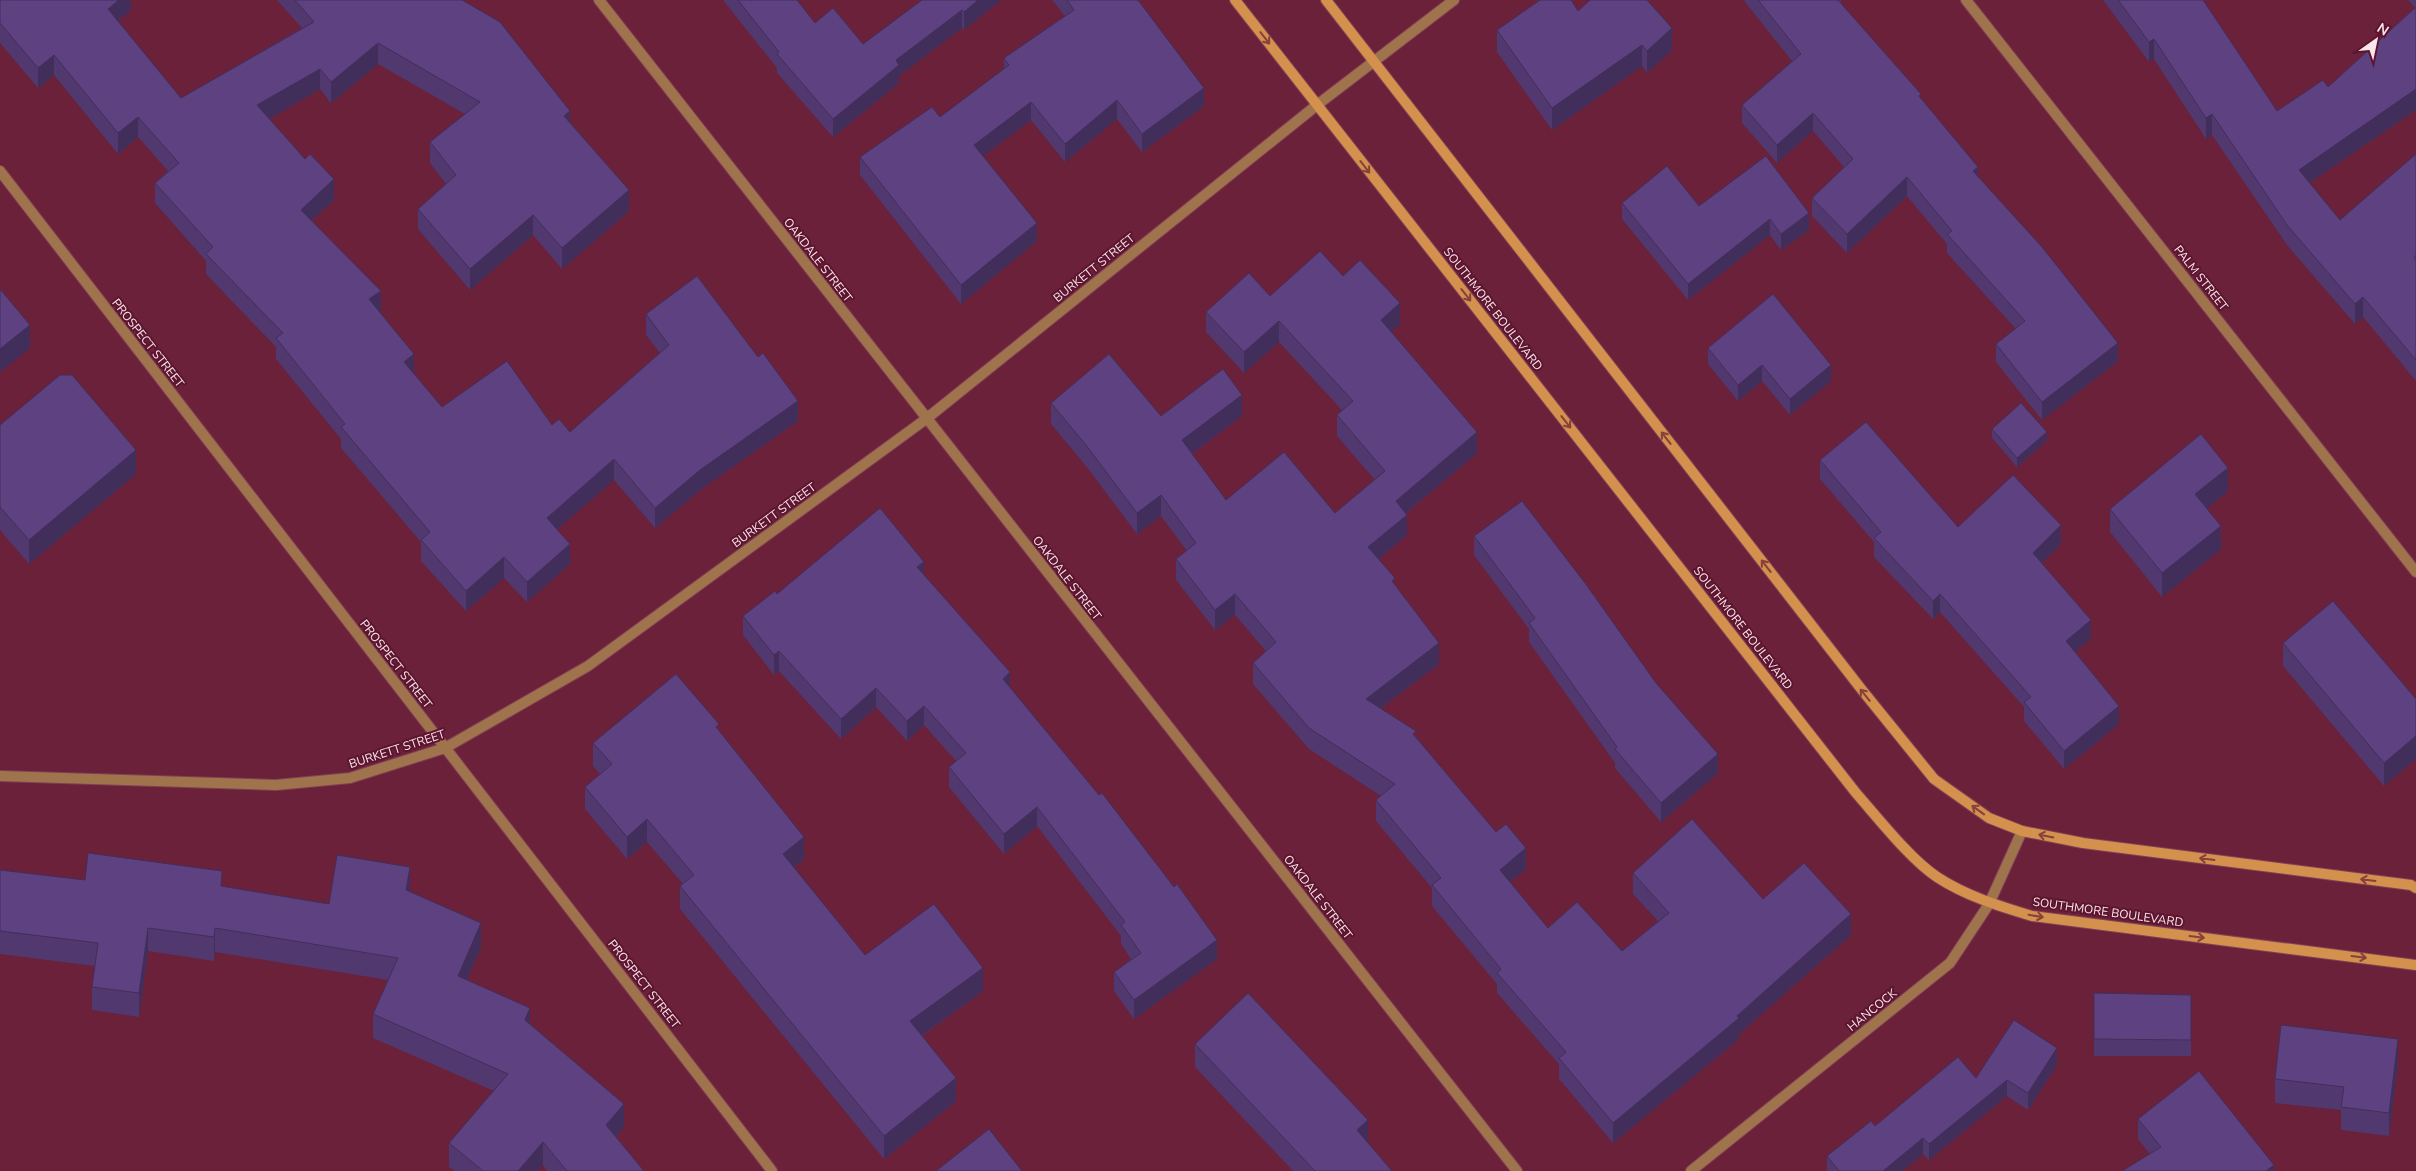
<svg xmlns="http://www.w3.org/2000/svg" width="2416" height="1171" viewBox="0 0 2416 1171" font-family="'Nunito Sans',sans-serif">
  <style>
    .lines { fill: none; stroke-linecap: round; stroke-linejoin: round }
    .street-casing { stroke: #814155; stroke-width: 12 }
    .secondary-casing { stroke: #814155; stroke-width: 12 }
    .street { stroke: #9f744c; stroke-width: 10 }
    .secondary { stroke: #d4904d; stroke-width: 10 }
    .wall { fill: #51386f }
    .shaded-wall { fill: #422e5a }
    .building { fill: #5e4181; stroke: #422e5a }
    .oneway { stroke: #87403a }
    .labels { text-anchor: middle; stroke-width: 4; stroke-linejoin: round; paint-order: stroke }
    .street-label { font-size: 12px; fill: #f9e6ea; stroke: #5d152f }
  </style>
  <rect width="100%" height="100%" fill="#6a2139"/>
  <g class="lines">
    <defs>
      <path id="street" d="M 599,0 L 1517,1171
        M 1966,0 L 2416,572
        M 0,171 L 772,1171
        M 0,776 L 276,785 L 350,778 L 445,748 L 588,666 L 926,419 L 1317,105 L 1454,0
        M 1691,1171 L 1950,963 L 1989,904 L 2022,831"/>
      <path id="secondary" d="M 1235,0 L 1856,793 C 1878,818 1910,859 1937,877 C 1966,896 1999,906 2032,916 L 2416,965
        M 1326,0 L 1862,690 L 1934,779 L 1989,818 L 2022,831 L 2083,843 L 2411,885 L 2416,888"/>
    </defs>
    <use href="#street" class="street-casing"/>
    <use href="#secondary" class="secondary-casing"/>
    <use href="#street" class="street"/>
    <use href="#secondary" class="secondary"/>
  </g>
  <path class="wall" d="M 0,0 L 131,0 L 131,10 L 118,21 L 181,98 L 302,28 L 277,0 L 462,0 L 570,123 L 629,211 L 562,269 L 533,235 L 470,290 L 418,229 L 418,209 L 446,184 L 430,163 L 430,142 L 465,114 L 378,64 L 331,103 L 320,89 L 269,119 L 334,200 L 312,220 L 381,312 L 380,312 L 414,374 L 442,407 L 552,425 L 570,432 L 660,353 L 646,335 L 646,314 L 798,421 L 700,490 L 655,528 L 614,480 L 557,529 L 570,564 L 527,602 L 504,578 L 466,611 L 421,561 L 421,542 L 341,448 L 341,439 L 276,359 L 276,347 L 206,274 L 206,261 L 155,203 L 155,183 L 168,171 L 138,137 L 118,154 L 54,75 L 38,88 L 0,43 Z
    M 723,0 L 797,0 L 815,23 L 863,44 L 922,0 L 1001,0 L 964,30 L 962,28 L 899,76 L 899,83 L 833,137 L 777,73 L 777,68 Z
    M 1052,0 L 1138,0 L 1204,106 L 1142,152 L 1117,119 L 1065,162 L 1031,120 L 983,156 L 1037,241 L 961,304 L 860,175 L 860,157 L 940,117 L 1004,69 L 1004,58 L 1065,16 Z
    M 1745,0 L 1841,0 L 1841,3 L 1921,99 L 1978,176 L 2118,361 L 2042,420 L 1996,362 L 1996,344 L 2016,329 L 1947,253 L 1947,244 L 1907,196 L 1847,253 L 1812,216 L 1812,198 L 1844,167 L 1813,131 L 1777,163 L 1742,123 L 1742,105 L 1792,61 L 1745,2 Z
    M 2103,0 L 2203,0 L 2277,111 L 2328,87 L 2415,8 L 2408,0 L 2416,0 L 2416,110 L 2309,183 L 2340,220 L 2416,154 L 2416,381 L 2363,317 L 2355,324 L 2287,245 L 2212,135 L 2206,139 L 2154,59 L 2149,62 Z
    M 1578,11 L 1672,50 L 1647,73 L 1642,66 L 1552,130 L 1497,52 L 1497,30 Z
    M 1766,156 L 1809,230 L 1781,250 L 1770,235 L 1688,300 L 1622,219 L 1622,203 L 1699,206 Z
    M 1343,276 L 1400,324 L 1391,332 L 1477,453 L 1406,513 L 1407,535 L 1379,559 L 1395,585 L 1439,664 L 1381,708 L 1416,737 L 1526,869 L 1510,882 L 1548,928 L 1622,951 L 1658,921 L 1633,894 L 1633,873 L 1763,899 L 1851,935 L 1739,1034 L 1739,1039 L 1613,1143 L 1559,1079 L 1559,1064 L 1497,993 L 1497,984 L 1432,906 L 1432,888 L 1376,821 L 1376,800 L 1381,796 L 1309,749 L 1253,684 L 1253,663 L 1266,651 L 1235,615 L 1215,630 L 1176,580 L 1176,559 L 1187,551 L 1161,516 L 1137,534 L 1086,466 L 1051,424 L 1051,403 L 1161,416 L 1242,416 L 1192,454 L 1226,500 L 1335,513 L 1375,480 L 1337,436 L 1337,415 L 1342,410 L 1279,342 L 1244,373 L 1206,332 L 1206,312 L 1270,296 Z
    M 1708,348 L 1831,381 L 1790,415 L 1762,381 L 1738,401 L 1708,364 Z
    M 0,425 L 136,474 L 29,564 L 0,530 Z
    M 1992,429 L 2047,440 L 2017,467 L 1992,438 Z
    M 1820,460 L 1958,527 L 2061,544 L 2041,563 L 2091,638 L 2075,652 L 2119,724 L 2064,769 L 2024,721 L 2024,707 L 1940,612 L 1933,619 L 1874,557 L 1874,542 L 1820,479 Z
    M 2228,491 L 2207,508 L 2221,549 L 2162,597 L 2110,532 L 2110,509 Z
    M 1474,536 L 1718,773 L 1661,822 L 1615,768 L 1615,763 L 1529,642 L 1529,629 L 1474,555 Z
    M 924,575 L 1217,959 L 1134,1019 L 1114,991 L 1114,972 L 1131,959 L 1121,944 L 1121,936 L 1037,826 L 1004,854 L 949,787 L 949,767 L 956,761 L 924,725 L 907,741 L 876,707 L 841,739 L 779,671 L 774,675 L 743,635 L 743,616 L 777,594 Z
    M 2283,643 L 2416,699 L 2416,759 L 2384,786 L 2283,666 Z
    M 719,731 L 804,859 L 794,868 L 865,955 L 983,991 L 922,1036 L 956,1101 L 884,1159 L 680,909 L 680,886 L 683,884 L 647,842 L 627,859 L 585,809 L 585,787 L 600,774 L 593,766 L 593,743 Z
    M 0,870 L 85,880 L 222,886 L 329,904 L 410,892 L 481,947 L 467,980 L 530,1025 L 624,1127 L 616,1137 L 644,1171 L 547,1171 L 543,1165 L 538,1171 L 455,1171 L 449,1167 L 449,1143 L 494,1091 L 373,1038 L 373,1014 L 388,980 L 215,952 L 214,961 L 148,951 L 139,1017 L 92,1010 L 92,987 L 95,966 L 0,954 Z
    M 2094,993 L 2191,995 L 2191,1056 L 2094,1056 Z
    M 1195,1044 L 1368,1143 L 1392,1171 L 1293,1171 L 1195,1067 Z
    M 2398,1063 L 2389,1136 L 2341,1130 L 2341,1110 L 2275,1103 L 2275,1079 Z
    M 2057,1065 L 2028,1110 L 2007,1096 L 1929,1160 L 1923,1154 L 1902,1171 L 1827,1171 L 1827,1156 L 1875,1126 L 1976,1078 Z
    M 2138,1119 L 2274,1171 L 2150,1154 L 2138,1139 Z"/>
  <path class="shaded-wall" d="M 119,0 L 131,0 L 131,10 L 108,29 L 108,9 Z
    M 978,0 L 1001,0 L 964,30 L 964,12 Z
    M 962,10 L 962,28 L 899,76 L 899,83 L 833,137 L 833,119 L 896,60 Z
    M 1672,28 L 1672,50 L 1647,73 L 1647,51 Z
    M 2154,39 L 2154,59 L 2149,62 L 2149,42 Z
    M 378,43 L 378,64 L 331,103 L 331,82 Z
    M 1642,45 L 1642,66 L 1552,130 L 1552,108 Z
    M 54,55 L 54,75 L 38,88 L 38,68 Z
    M 320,69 L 320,89 L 257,126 L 257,105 Z
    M 1204,88 L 1204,106 L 1142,152 L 1142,134 Z
    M 2416,89 L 2416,110 L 2299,190 L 2299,170 Z
    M 1117,100 L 1117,119 L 1065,162 L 1065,144 Z
    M 1031,102 L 1031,120 L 974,163 L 974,145 Z
    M 570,111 L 570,132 L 564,116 Z
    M 1813,113 L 1813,131 L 1777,163 L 1777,145 Z
    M 2212,114 L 2212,135 L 2206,139 L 2206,118 Z
    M 138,117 L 138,137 L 118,154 L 118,133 Z
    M 1978,167 L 1978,185 L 1973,171 Z
    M 1907,177 L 1907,196 L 1847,253 L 1847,234 Z
    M 334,179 L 334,200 L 301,230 L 301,210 Z
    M 629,190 L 629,211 L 562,269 L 562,248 Z
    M 1809,213 L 1809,230 L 1781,250 L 1781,234 Z
    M 533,215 L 533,235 L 470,290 L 470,269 Z
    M 1770,219 L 1770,235 L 1688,300 L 1688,284 Z
    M 1037,223 L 1037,241 L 961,304 L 961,285 Z
    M 381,291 L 381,312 L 369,320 L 369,299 Z
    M 2363,297 L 2363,317 L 2355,324 L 2355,304 Z
    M 1400,303 L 1400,324 L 1381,341 L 1381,320 Z
    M 1279,321 L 1279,342 L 1244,373 L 1244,352 Z
    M 30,325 L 30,348 L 0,372 L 0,349 Z
    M 2118,343 L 2118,361 L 2042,420 L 2042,402 Z
    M 414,354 L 414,375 L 404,362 Z
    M 1762,365 L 1762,381 L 1738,401 L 1738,385 Z
    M 1831,365 L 1831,381 L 1790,415 L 1790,399 Z
    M 1242,395 L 1242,416 L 1182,461 L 1182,440 Z
    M 798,401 L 798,421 L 700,490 L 655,528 L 655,508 L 700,470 Z
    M 1477,432 L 1477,453 L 1396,521 L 1396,501 Z
    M 2047,432 L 2047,440 L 2017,467 L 2017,458 Z
    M 136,450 L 136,474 L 29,564 L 29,540 Z
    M 614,459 L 614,480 L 547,538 L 547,518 Z
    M 2228,468 L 2228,491 L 2195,518 L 2195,494 Z
    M 1161,495 L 1161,516 L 1137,534 L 1137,513 Z
    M 1407,515 L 1407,535 L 1368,568 L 1368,547 Z
    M 2061,525 L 2061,544 L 2033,572 L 2033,553 Z
    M 2221,526 L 2221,549 L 2162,597 L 2162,573 Z
    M 570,544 L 570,564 L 527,602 L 527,582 Z
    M 504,557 L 504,578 L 466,611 L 466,591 Z
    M 924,562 L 924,581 L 917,567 Z
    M 1235,594 L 1235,615 L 1215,630 L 1215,610 Z
    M 1940,594 L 1940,612 L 1933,619 L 1933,601 Z
    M 2091,620 L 2091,638 L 2066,660 L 2066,641 Z
    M 1439,643 L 1439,664 L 1366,719 L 1366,699 Z
    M 779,651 L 779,671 L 774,675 L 774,655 Z
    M 1010,672 L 1010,691 L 1003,679 Z
    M 876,688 L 876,707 L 841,739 L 841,719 Z
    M 924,706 L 924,725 L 907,741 L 907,721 Z
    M 2119,706 L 2119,724 L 2064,769 L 2064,751 Z
    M 2416,736 L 2416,759 L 2384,786 L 2384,763 Z
    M 1718,754 L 1718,773 L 1661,822 L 1661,803 Z
    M 1037,807 L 1037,826 L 1004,854 L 1004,834 Z
    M 647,819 L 647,842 L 627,859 L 627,837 Z
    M 804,837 L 804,859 L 783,877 L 783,854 Z
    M 1526,848 L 1526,869 L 1500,890 L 1500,870 Z
    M 410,867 L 410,890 L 406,914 L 406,890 Z
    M 222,871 L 222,895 L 221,886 Z
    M 1851,914 L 1851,935 L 1739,1034 L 1739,1039 L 1613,1143 L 1613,1123 L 1737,1016 Z
    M 481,923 L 481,947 L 458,1000 L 458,976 Z
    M 148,928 L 148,951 L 139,1017 L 139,993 Z
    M 215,928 L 215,952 L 214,961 L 214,937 Z
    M 1217,940 L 1217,959 L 1134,1019 L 1134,1000 Z
    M 983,968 L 983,991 L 910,1044 L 910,1021 Z
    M 530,1008 L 530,1032 L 525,1020 Z
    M 2398,1039 L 2398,1063 L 2389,1136 L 2389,1113 Z
    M 2057,1048 L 2057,1065 L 2028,1110 L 2028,1093 Z
    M 956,1078 L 956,1101 L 884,1159 L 884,1136 Z
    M 2007,1080 L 2007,1096 L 1929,1160 L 1929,1144 Z
    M 624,1104 L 624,1127 L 606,1148 L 606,1125 Z
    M 1368,1120 L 1368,1143 L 1357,1130 Z
    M 1923,1138 L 1923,1154 L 1902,1171 L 1883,1171 Z
    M 543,1142 L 543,1165 L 538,1171 L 518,1171 Z
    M 2274,1165 L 2274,1171 L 2266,1171 Z"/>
  <path class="building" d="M 0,0 L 119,0 L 108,9 L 181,98 L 314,22 L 295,0 L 462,0 L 500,22 L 570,111 L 564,116 L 629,190 L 562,248 L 533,215 L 470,269 L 418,209 L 456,175 L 430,142 L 480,102 L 378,43 L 331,82 L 320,69 L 257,105 L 305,159 L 310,154 L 334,179 L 301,210 L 381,291 L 369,299 L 414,354 L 404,362 L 442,407 L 507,361 L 552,425 L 559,419 L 570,432 L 669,345 L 646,314 L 697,276 L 758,357 L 763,353 L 798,401 L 700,470 L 655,508 L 614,459 L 547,518 L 570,544 L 527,582 L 504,557 L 466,591 L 421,540 L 430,532 L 341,427 L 345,424 L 276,338 L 283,333 L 206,254 L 213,247 L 155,183 L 179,163 L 138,117 L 118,133 L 54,55 L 38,68 L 0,23 Z
    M 738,0 L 797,0 L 815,23 L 833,8 L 863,44 L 922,0 L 978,0 L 964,12 L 962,10 L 896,60 L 899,65 L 833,119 L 777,54 L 779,52 Z
    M 1067,0 L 1138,0 L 1204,88 L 1142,134 L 1117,100 L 1065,144 L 1031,102 L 974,145 L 1037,223 L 961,285 L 860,157 L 932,107 L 940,117 L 1009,65 L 1004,58 L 1074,10 Z
    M 1540,0 L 1571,0 L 1578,11 L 1590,0 L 1647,0 L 1672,28 L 1647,51 L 1642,45 L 1552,108 L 1497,30 Z
    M 1758,0 L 1838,0 L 1921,94 L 1919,96 L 1978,167 L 1973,171 L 2042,247 L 2118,343 L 2042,402 L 1996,344 L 2025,321 L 1947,234 L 1952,231 L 1907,177 L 1847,234 L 1812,198 L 1853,159 L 1813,113 L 1777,145 L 1742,105 L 1801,54 Z
    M 2118,0 L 2203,0 L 2277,111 L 2323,80 L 2328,87 L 2416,7 L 2416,89 L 2299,170 L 2340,220 L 2416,154 L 2416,255 L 2414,257 L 2416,260 L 2416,360 L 2363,297 L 2355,304 L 2287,225 L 2212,114 L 2206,118 L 2154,39 L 2149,42 Z
    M 1766,156 L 1809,213 L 1781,234 L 1770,219 L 1688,284 L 1622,203 L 1667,166 L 1699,206 Z
    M 1320,251 L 1343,276 L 1360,260 L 1400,303 L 1381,320 L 1477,432 L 1396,501 L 1407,515 L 1368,547 L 1395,578 L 1392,581 L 1439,643 L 1366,699 L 1416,731 L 1413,734 L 1496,832 L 1506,824 L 1526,848 L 1500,870 L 1548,928 L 1577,902 L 1622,951 L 1669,913 L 1633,873 L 1692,819 L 1763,899 L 1804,863 L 1851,914 L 1737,1016 L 1739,1018 L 1613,1123 L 1559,1058 L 1566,1052 L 1497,973 L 1501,969 L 1432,885 L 1441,878 L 1376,800 L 1395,784 L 1309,728 L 1253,663 L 1276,642 L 1235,594 L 1215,610 L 1176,559 L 1196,543 L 1161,495 L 1137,513 L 1086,445 L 1051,403 L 1109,354 L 1161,416 L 1223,369 L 1242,395 L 1182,440 L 1226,500 L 1284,452 L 1335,513 L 1385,471 L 1337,415 L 1353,401 L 1279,321 L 1244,352 L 1206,312 L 1249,273 L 1270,296 Z
    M 0,289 L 30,325 L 0,349 Z
    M 1773,294 L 1831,365 L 1790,399 L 1762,365 L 1738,385 L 1708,348 Z
    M 60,375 L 72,375 L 136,450 L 29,540 L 0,507 L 0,425 Z
    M 2021,403 L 2047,432 L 2017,458 L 1992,429 Z
    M 1866,422 L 1958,527 L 2013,475 L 2061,525 L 2033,553 L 2091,620 L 2066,641 L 2119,706 L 2064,751 L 2024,702 L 2031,697 L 1940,594 L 1933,601 L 1874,538 L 1881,532 L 1820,460 Z
    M 2201,434 L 2228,468 L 2195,494 L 2221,526 L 2162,573 L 2110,509 Z
    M 1522,501 L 1585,583 L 1656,683 L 1718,754 L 1661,803 L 1615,749 L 1617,747 L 1529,623 L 1535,618 L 1474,536 Z
    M 880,508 L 924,562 L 917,567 L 1010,672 L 1003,679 L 1099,795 L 1102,793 L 1174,887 L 1177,884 L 1217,940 L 1134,1000 L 1114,972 L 1141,953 L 1121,925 L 1125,922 L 1037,807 L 1004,834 L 949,767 L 966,753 L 924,706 L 907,721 L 876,688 L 841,719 L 779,651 L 774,655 L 743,616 L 775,591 L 777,594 Z
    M 2333,601 L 2416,699 L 2416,736 L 2384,763 L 2283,643 Z
    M 676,674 L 719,724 L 716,727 L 804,837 L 783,854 L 865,955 L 934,904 L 983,968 L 910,1021 L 956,1078 L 884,1136 L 680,886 L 694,875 L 647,819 L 627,837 L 585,787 L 612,764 L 593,743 Z
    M 88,853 L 222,871 L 221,886 L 329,904 L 337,855 L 410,867 L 406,890 L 481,923 L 458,976 L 530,1008 L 525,1020 L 624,1104 L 606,1125 L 644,1171 L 567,1171 L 543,1142 L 518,1171 L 483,1171 L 449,1143 L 508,1074 L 373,1014 L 398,958 L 215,928 L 214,937 L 148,928 L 139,993 L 92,987 L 98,943 L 0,931 L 0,870 L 85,880 Z
    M 1248,993 L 1368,1120 L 1357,1130 L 1392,1171 L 1315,1171 L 1195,1044 Z
    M 2094,993 L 2191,995 L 2191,1040 L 2094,1039 Z
    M 2014,1020 L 2057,1048 L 2028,1093 L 2007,1080 L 1929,1144 L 1923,1138 L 1883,1171 L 1839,1171 L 1827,1156 L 1871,1121 L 1875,1126 L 1958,1057 L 1976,1078 Z
    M 2281,1025 L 2398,1039 L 2389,1113 L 2341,1107 L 2344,1087 L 2275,1079 Z
    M 2199,1071 L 2274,1165 L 2266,1171 L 2122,1171 L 2161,1147 L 2138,1119 Z
    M 989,1129 L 1022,1171 L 936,1171 Z"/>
  <defs><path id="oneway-shaft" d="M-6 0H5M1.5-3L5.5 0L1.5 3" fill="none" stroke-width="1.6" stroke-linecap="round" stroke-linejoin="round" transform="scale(1.25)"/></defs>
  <g class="oneway">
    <use href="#oneway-shaft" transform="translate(1265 38) rotate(52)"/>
    <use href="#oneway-shaft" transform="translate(1365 167) rotate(52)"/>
    <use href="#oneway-shaft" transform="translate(1466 295) rotate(52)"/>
    <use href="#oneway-shaft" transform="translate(1566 422) rotate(52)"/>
    <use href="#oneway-shaft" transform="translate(1666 438) rotate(-128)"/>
    <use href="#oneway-shaft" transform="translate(1766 566) rotate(-128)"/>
    <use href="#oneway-shaft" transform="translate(1865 695) rotate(-129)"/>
    <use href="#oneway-shaft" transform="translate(1978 810) rotate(-144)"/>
    <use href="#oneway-shaft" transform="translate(2046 836) rotate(-169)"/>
    <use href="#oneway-shaft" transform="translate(2207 859) rotate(-173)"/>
    <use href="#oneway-shaft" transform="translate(2368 880) rotate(-173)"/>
    <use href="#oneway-shaft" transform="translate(2036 916) rotate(9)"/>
    <use href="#oneway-shaft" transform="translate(2197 937) rotate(7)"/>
    <use href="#oneway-shaft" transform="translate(2359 957) rotate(7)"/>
  </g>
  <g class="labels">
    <g class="street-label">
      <text transform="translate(818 260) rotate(52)" y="4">OAKDALE STREET</text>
      <text transform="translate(1094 268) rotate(-39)" y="4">BURKETT STREET</text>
      <text transform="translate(2201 278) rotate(52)" y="4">PALM STREET</text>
      <text transform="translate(1493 309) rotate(52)" y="4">SOUTHMORE BOULEVARD</text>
      <text transform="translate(148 343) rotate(52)" y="4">PROSPECT STREET</text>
      <text transform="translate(774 515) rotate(-36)" y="4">BURKETT STREET</text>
      <text transform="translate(1067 578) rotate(52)" y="4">OAKDALE STREET</text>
      <text transform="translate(1743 628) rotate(52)" y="4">SOUTHMORE BOULEVARD</text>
      <text transform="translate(396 664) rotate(52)" y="4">PROSPECT STREET</text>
      <text transform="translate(397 749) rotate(-18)" y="4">BURKETT STREET</text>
      <text transform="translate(1318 897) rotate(52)" y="4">OAKDALE STREET</text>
      <text transform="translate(2108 912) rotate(8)" y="4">SOUTHMORE BOULEVARD</text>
      <text transform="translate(644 984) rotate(52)" y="4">PROSPECT STREET</text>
      <text transform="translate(1872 1010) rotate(-39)" y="4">HANCOCK</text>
    </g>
  </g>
  <g transform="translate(2376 40) rotate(33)" stroke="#5d152f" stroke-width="4" paint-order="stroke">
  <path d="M0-4L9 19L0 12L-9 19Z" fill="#f9e6ea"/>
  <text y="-8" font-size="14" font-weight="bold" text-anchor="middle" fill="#f9e6ea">N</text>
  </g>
</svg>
